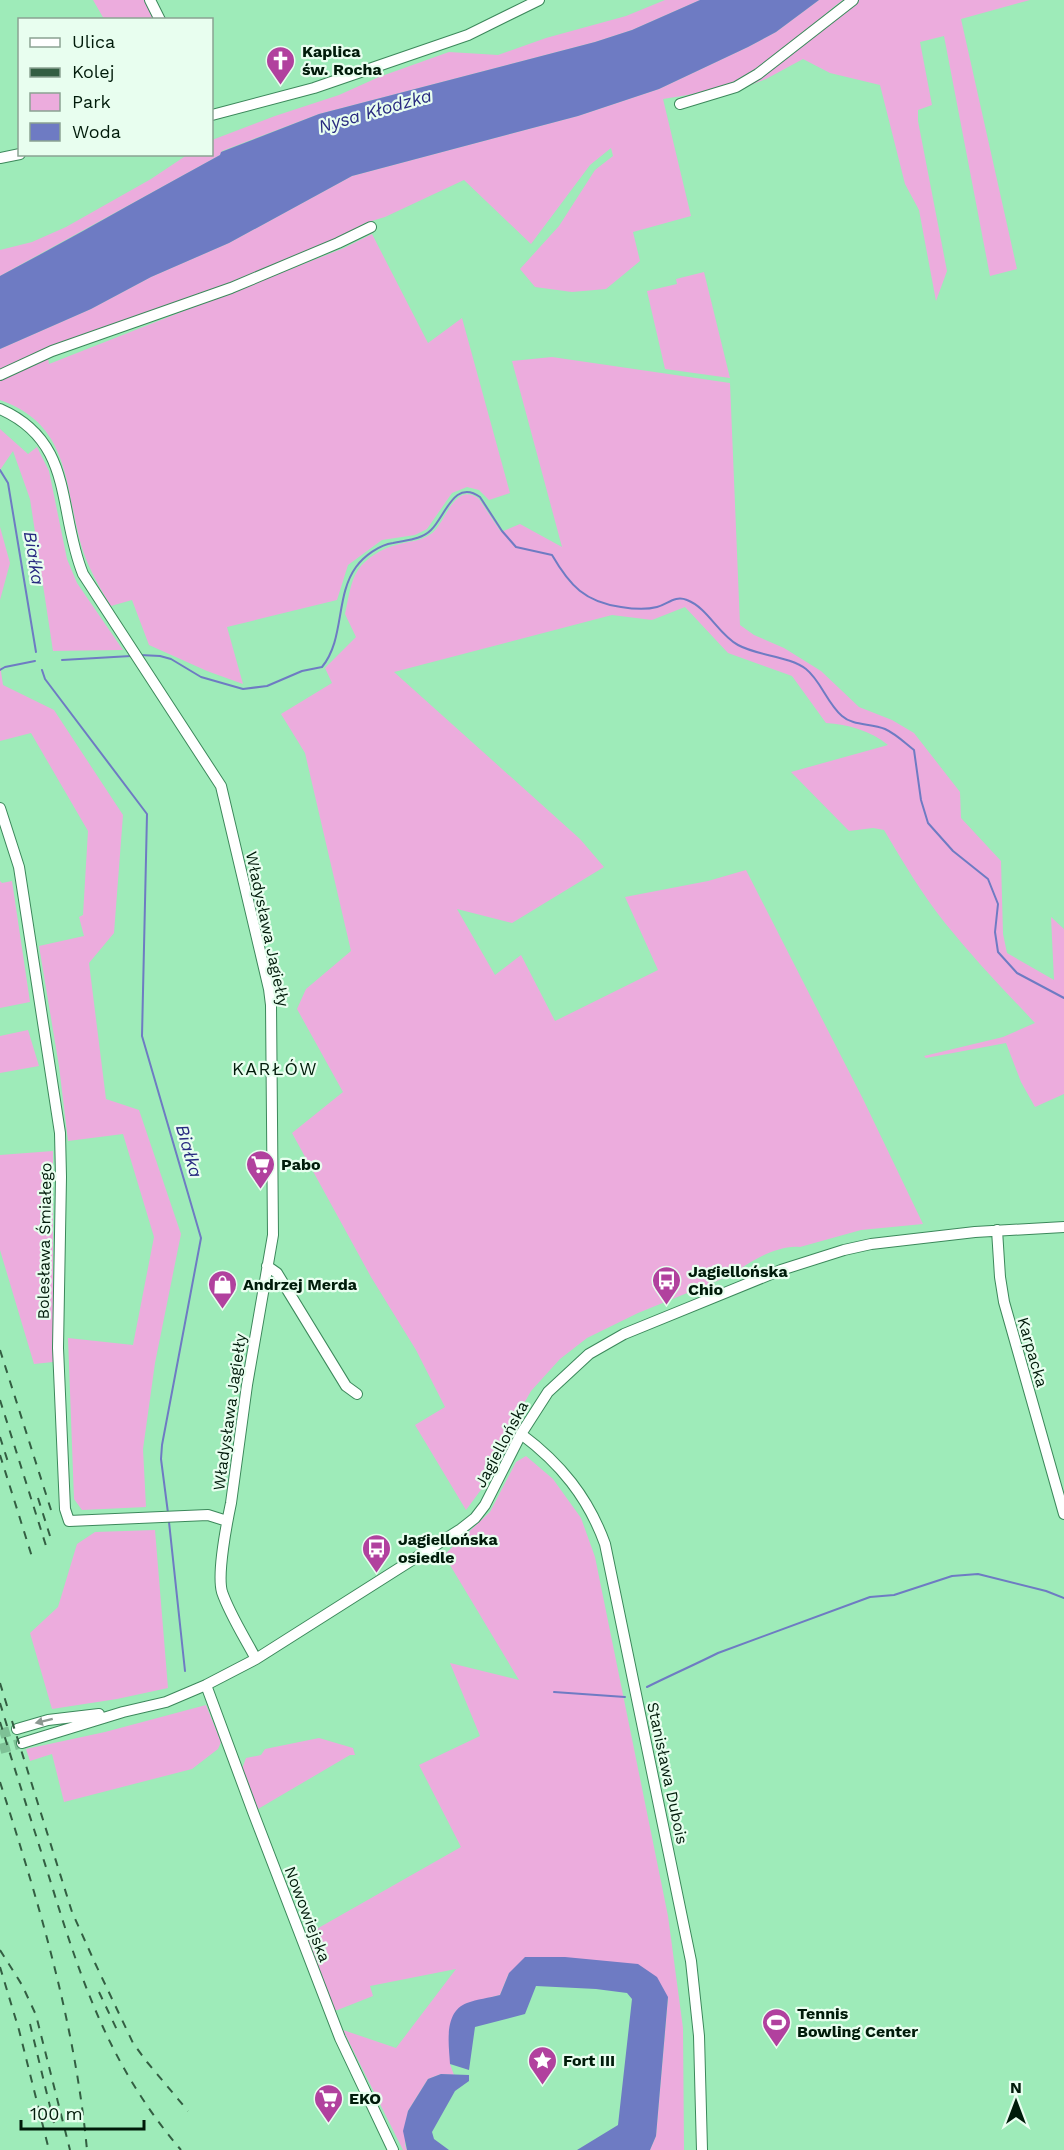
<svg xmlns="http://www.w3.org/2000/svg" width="1064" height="2150" viewBox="0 0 1064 2150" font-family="'Work Sans',sans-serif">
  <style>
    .green { fill: #ecacdd }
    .water { fill: #6e7bc3 }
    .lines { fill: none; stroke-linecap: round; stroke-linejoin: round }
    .stream { stroke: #6e7bc3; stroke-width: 2 }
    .minor-tunnel { stroke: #7ec196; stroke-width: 10; stroke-dasharray: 10 5; stroke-linecap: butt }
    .minor-casing { stroke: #3c885b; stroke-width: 12 }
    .minor { stroke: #fff; stroke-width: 10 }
    .rail { stroke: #335e42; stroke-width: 2; stroke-dasharray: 8 8; stroke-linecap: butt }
    .oneway { fill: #8c9891 }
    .labels { text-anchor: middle; stroke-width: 4.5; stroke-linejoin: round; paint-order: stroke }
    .poi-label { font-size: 16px; font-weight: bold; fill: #001b0a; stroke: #e8feef; text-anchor: start }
    .street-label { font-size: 16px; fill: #001b0a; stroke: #e8feef }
    .water-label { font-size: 18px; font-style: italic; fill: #282a80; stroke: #e8feef }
    .neighbourhood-label { font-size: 18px; letter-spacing: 1.5px; fill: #001b0a; stroke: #e8feef }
  </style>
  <rect width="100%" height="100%" fill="#9eebb9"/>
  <path class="green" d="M 93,0 L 144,0 L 153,19 L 104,19 Z
    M 665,0 L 700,0 L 632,30 L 595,42 L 319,114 L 222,151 L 220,155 L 0,276 L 0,250 L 32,242 L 66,227 L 151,179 L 187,155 L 212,154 L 212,140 L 275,116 L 339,95 L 379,77 L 449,52 L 498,55 L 546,38 L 626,16 Z
    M 819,0 L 843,0 C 823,14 807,33 788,49 C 748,84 714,91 663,99 L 691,216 L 633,232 L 640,261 L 606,289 L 572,292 L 535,287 L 520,269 L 559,226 L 595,170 L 613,156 L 611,148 L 590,165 L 531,244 L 464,180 L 385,217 L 365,223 L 348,234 L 224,286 L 0,371 L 0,349 L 91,309 L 151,277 L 229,243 L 352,176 L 578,116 L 659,89 L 748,47 L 776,32 Z
    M 854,0 L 1030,0 L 961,19 L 1017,269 L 990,276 L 944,36 L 920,42 L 932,105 L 918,110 L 918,121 L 947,271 L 936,301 L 919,210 L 905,184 L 880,85 L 830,73 L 803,59 L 766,79 L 733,92 L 762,78 Z
    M 372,234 L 428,343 L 462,318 L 510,493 L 489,500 L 479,490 L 467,487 L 452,493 L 427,529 L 415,535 L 382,540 L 348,565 L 337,600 L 227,627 L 243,684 L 207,671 L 149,645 L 132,600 L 111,606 C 99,587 89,569 82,548 C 64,488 72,425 0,400 L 0,381 L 31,364 L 48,358 L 49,364 L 344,248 Z
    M 704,272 L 730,378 L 665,369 L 647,291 L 677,284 L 676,279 Z
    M 552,357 L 730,383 L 740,625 L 754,635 L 784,648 L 821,671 L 859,707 L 892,720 L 914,733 L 960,792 L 961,818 L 1001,861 L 1003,934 L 1007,953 L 1054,980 L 1051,917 L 1064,929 L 1064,1094 L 1035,1107 L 1021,1082 L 1006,1043 L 926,1058 L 924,1056 L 1003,1037 L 1035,1023 C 1004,990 973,958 945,923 C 922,894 903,862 884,830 L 873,828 L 849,831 L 791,772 L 888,745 C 871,731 848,724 826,723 L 792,676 L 728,653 L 685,607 L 652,620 L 612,615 L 394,672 L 580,839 L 604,867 L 512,923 L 457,909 L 495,975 L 521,955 L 555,1021 L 658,970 L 625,897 L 708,881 L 746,870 L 863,1099 L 923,1224 L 861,1230 L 800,1247 C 780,1244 749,1261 734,1274 L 638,1313 L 587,1338 L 560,1359 L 531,1391 L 505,1437 L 486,1483 L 466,1510 L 415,1425 L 445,1407 L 416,1350 L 371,1277 L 292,1133 L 343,1092 L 297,1009 L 306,989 L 351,951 L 305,753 L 281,714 L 332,683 L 325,668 L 356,637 L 345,614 C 348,601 350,582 358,570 C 366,558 383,548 396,545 C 408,541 420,542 431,534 C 445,525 454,480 479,499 L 501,532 L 520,524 L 562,547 L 512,361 Z
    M 0,429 L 28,454 L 37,447 L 49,471 L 67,559 L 77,583 L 123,650 L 53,651 L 30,499 L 13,451 L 0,470 Z
    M 0,527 L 10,563 L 0,600 Z
    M 0,665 L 3,685 L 54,710 L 123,815 L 114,933 L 89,963 L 106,1099 L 139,1110 L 181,1234 L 155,1363 L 143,1449 L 146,1507 L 82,1510 L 74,1499 L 68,1338 L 133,1345 L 154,1237 L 123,1134 L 68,1141 L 59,1066 L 39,946 L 84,936 L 79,917 L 83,915 L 88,831 L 31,733 L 0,741 Z
    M 0,881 L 2,883 L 12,881 L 30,1002 L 0,1008 Z
    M 28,1030 L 39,1066 L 0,1073 L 0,1036 Z
    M 53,1151 L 53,1362 L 34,1364 L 0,1250 L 0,1155 Z
    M 526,1456 L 553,1479 L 581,1518 L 595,1557 L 668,1916 L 683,2028 L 684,2150 L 650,2150 L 656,2136 L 668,1997 L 509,1973 L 500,1995 L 465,2004 L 450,2064 L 454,2075 L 441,2074 L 428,2079 L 408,2111 L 405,2145 L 407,2150 L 403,2150 L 343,2030 L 396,2048 L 456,1969 L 370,1986 L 373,1996 L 335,2011 L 306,1935 L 461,1847 L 419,1765 L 480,1736 L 450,1663 L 519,1680 L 444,1555 L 490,1512 L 516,1462 Z
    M 155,1530 L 168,1688 L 117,1699 L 52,1709 L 30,1633 L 58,1607 L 77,1544 L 95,1532 Z
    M 206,1705 L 221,1742 L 218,1749 L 192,1769 L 64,1802 L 52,1754 L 30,1761 L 26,1749 L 105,1732 Z
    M 319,1738 L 353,1748 L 355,1755 L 350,1755 L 258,1809 L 242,1769 L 246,1758 L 261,1755 L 265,1749 Z"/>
  <path class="water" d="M 700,0 L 819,0 L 776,32 L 748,47 L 659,89 L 578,116 L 352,176 L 229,243 L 151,277 L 91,309 L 0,349 L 0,276 C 74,237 146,195 220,155 L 221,152 L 319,114 L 595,42 L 632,30 Z
    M 525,1957 L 565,1957 L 638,1964 L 657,1977 L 668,1997 L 656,2136 L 650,2150 L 577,2150 L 618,2125 L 632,1999 L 627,1993 L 596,1989 L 536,1986 L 525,2014 L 475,2027 L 469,2070 L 450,2064 C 449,2045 443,2012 467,2003 C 477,1999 489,1998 500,1995 L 509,1973 Z
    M 441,2074 L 469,2075 L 469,2081 L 455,2091 L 432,2132 L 434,2139 L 449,2150 L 407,2150 L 403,2131 L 408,2111 L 428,2079 Z"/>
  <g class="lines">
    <path class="stream" d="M 0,470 L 8,483 L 36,652
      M 140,655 L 160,656 L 171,659 L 201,677 L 243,689 L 267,686 L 302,671 L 322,667 C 345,639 335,596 356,567 C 364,556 379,545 393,543 C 406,540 421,540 431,530 C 445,517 454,478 480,497 L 502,531 L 516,547 L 552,555 C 570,586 585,602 621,607 C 633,609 646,610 657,607 C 668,604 675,595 687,600 C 708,608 718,634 738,645 C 758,656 789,656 806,669 C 821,681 827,703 842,716 C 853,726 871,723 885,729 C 896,734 905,743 914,750 L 921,800 L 928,823 L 953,851 L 988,879 L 998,904 L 995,932 L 998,952 L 1017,973 L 1064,998
      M 62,660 L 131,656
      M 0,670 L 5,667 L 35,661
      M 42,670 L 45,679 L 147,814 L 142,1036 L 201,1238 L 162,1445 L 161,1459 L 168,1513
      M 169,1522 L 185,1671
      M 647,1687 C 671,1675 694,1665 718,1653 L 870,1597 L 894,1595 L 952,1576 L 978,1574 L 1046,1591 L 1064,1598
      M 554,1692 L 625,1697"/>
    <path class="minor-tunnel" d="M 0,1734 L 17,1729
      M 0,1749 L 22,1743"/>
    <defs>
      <path id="minor" d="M 150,0 L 160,20
        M 680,104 L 736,87 L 758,74 L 853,0
        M 212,115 L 314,88 L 468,35 L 539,0
        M 0,158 L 20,154
        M 0,375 L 52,351 L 231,288 L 338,243 L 371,227
        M 0,409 C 75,442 57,510 83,574 L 221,786 L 269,989 L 271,1005 L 273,1235 L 247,1385 L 231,1503 C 227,1522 217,1574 222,1592 C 230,1615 245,1638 256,1659
        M 0,808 L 19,867 L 60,1133 L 61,1177 L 58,1348 L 65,1509 L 69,1521 L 208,1515 L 227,1521
        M 997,1230 L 1000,1277 L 1004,1302 L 1064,1514
        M 267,1266 L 277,1273 L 346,1386 L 357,1394
        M 521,1434 C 560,1463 588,1497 605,1544 L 691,1961 L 699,2036 L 702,2150
        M 206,1685 L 253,1812 L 340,2038 L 393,2150
        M 17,1729 L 48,1720 L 99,1714
        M 22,1743 L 123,1712 L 166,1702 L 206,1685 L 256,1659 L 461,1529 L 475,1518 L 485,1505 L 521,1434 L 548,1392 L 589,1354 L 624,1334 L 781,1270 L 844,1250 L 871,1244 L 975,1232 L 1064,1227"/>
    </defs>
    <use href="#minor" class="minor-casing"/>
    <use href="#minor" class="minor"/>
    <path class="rail" d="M 0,1350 L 51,1510
      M 0,1400 L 47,1549
      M 0,1437 L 8,1462
      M 0,1455 L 33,1560
      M 38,1498 L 50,1536
      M 0,1683 L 8,1709
      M 0,1703 L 8,1729
      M 12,1721 L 72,1912 L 95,1963 L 133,2043 L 147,2062 L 188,2111
      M 0,1722 C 17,1776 34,1829 51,1883 C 82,1984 111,2068 181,2150
      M 0,1782 C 39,1903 75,2023 87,2150
      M 0,1950 L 22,1985 L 36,2015 L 70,2150
      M 0,1967 L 19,2030 L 49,2150
      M 99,1992 L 117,2030
      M 30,2024 L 54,2123"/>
  </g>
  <defs><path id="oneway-solid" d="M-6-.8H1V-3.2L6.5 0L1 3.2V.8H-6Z" transform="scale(1.5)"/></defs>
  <use class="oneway" href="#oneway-solid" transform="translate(44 1721) rotate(166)"/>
  <defs>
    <symbol id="church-pin" viewBox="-11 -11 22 30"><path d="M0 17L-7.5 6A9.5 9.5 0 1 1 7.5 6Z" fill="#b1419e" stroke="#e8feef"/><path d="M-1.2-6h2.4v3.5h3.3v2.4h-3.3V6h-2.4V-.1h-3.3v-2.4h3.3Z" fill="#fff"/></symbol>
    <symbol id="supermarket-pin" viewBox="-11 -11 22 30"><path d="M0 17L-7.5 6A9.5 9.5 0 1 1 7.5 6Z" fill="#b1419e" stroke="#e8feef"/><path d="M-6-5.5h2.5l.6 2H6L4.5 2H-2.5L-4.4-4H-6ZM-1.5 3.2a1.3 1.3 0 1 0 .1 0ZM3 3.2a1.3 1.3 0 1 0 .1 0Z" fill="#fff"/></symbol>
    <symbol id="bus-pin" viewBox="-11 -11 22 30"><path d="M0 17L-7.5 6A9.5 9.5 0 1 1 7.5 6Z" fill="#b1419e" stroke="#e8feef"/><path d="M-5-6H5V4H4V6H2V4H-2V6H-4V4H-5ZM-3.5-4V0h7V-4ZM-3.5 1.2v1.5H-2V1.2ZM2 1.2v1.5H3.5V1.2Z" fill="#fff"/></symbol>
    <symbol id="shop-pin" viewBox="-11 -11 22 30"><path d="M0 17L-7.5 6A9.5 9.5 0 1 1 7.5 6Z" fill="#b1419e" stroke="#e8feef"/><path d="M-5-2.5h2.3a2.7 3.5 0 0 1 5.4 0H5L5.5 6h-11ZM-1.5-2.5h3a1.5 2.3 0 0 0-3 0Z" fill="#fff"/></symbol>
    <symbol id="stadium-pin" viewBox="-11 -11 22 30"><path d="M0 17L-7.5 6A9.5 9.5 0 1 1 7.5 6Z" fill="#b1419e" stroke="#e8feef"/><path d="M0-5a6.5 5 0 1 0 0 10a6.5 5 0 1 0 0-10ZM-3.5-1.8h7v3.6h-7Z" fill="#fff"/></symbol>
    <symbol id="sight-pin" viewBox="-11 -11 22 30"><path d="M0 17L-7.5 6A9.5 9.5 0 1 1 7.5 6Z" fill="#b1419e" stroke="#e8feef"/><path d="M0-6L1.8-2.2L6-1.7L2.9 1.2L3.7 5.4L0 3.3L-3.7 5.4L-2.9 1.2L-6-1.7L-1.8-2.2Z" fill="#fff"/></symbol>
  </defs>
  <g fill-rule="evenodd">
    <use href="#church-pin" x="264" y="44" width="33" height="45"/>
    <use href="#supermarket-pin" x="244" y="1148" width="33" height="45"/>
    <use href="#bus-pin" x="650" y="1264" width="33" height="45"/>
    <use href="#shop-pin" x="206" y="1268" width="33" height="45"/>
    <use href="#bus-pin" x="360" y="1532" width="33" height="45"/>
    <use href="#stadium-pin" x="760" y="2006" width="33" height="45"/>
    <use href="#sight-pin" x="526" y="2044" width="33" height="45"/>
    <use href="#supermarket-pin" x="312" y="2082" width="33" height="45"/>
  </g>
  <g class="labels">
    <g class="poi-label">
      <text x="302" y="57">Kaplica<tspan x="302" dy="18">św. Rocha</tspan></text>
      <text x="281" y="1170">Pabo</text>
      <text x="688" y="1277">Jagiellońska<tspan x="688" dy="18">Chio</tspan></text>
      <text x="243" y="1290">Andrzej Merda</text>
      <text x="398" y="1545">Jagiellońska<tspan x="398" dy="18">osiedle</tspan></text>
      <text x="797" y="2019">Tennis<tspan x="797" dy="18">Bowling Center</tspan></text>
      <text x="563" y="2066">Fort III</text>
      <text x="349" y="2104">EKO</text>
    </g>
    <g class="street-label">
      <text transform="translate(268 929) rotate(78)" y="6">Władysława Jagiełły</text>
      <text transform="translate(44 1241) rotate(-89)" y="6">Bolesława Śmiałego</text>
      <text transform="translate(1033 1352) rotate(74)" y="6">Karpacka</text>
      <text transform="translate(229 1412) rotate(-82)" y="6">Władysława Jagiełły</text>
      <text transform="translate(501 1444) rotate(-62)" y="6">Jagiellońska</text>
      <text transform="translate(668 1773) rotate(78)" y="6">Stanisława Dubois</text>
      <text transform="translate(308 1914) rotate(69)" y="6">Nowowiejska</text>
    </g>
    <g class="water-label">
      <text transform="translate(375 111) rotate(-16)" y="6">Nysa Kłodzka</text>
      <text transform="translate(34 558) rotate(81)" y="6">Białka</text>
      <text transform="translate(189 1151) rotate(74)" y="6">Białka</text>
    </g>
    <g class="neighbourhood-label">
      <text x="275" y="1075">KARŁÓW</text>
    </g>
  </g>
  <rect x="18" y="18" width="195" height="138" fill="#e8feef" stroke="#8ba393" stroke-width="1.5"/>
  <rect x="30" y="38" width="30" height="9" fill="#ffffff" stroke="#8ba393" stroke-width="1.5"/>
  <text x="72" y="48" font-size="18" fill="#001b0a">Ulica</text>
  <rect x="30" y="68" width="30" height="9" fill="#335e42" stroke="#8ba393" stroke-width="1.5"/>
  <text x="72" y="78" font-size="18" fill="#001b0a">Kolej</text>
  <rect x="30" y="93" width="30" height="18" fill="#ecacdd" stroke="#8ba393" stroke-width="1.5"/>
  <text x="72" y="108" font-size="18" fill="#001b0a">Park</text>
  <rect x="30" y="123" width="30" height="18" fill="#6e7bc3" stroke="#8ba393" stroke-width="1.5"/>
  <text x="72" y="138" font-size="18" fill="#001b0a">Woda</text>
  <g transform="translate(1016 2102)" stroke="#e8feef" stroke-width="4.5" paint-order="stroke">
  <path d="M0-4.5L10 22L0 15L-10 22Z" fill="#001b0a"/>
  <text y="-9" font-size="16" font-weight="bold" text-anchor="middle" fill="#001b0a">N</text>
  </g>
  <path d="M21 2120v9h123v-9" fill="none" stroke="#001b0a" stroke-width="3"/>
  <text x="30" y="2120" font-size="18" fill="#001b0a" stroke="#e8feef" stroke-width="4.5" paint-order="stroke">100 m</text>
</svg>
